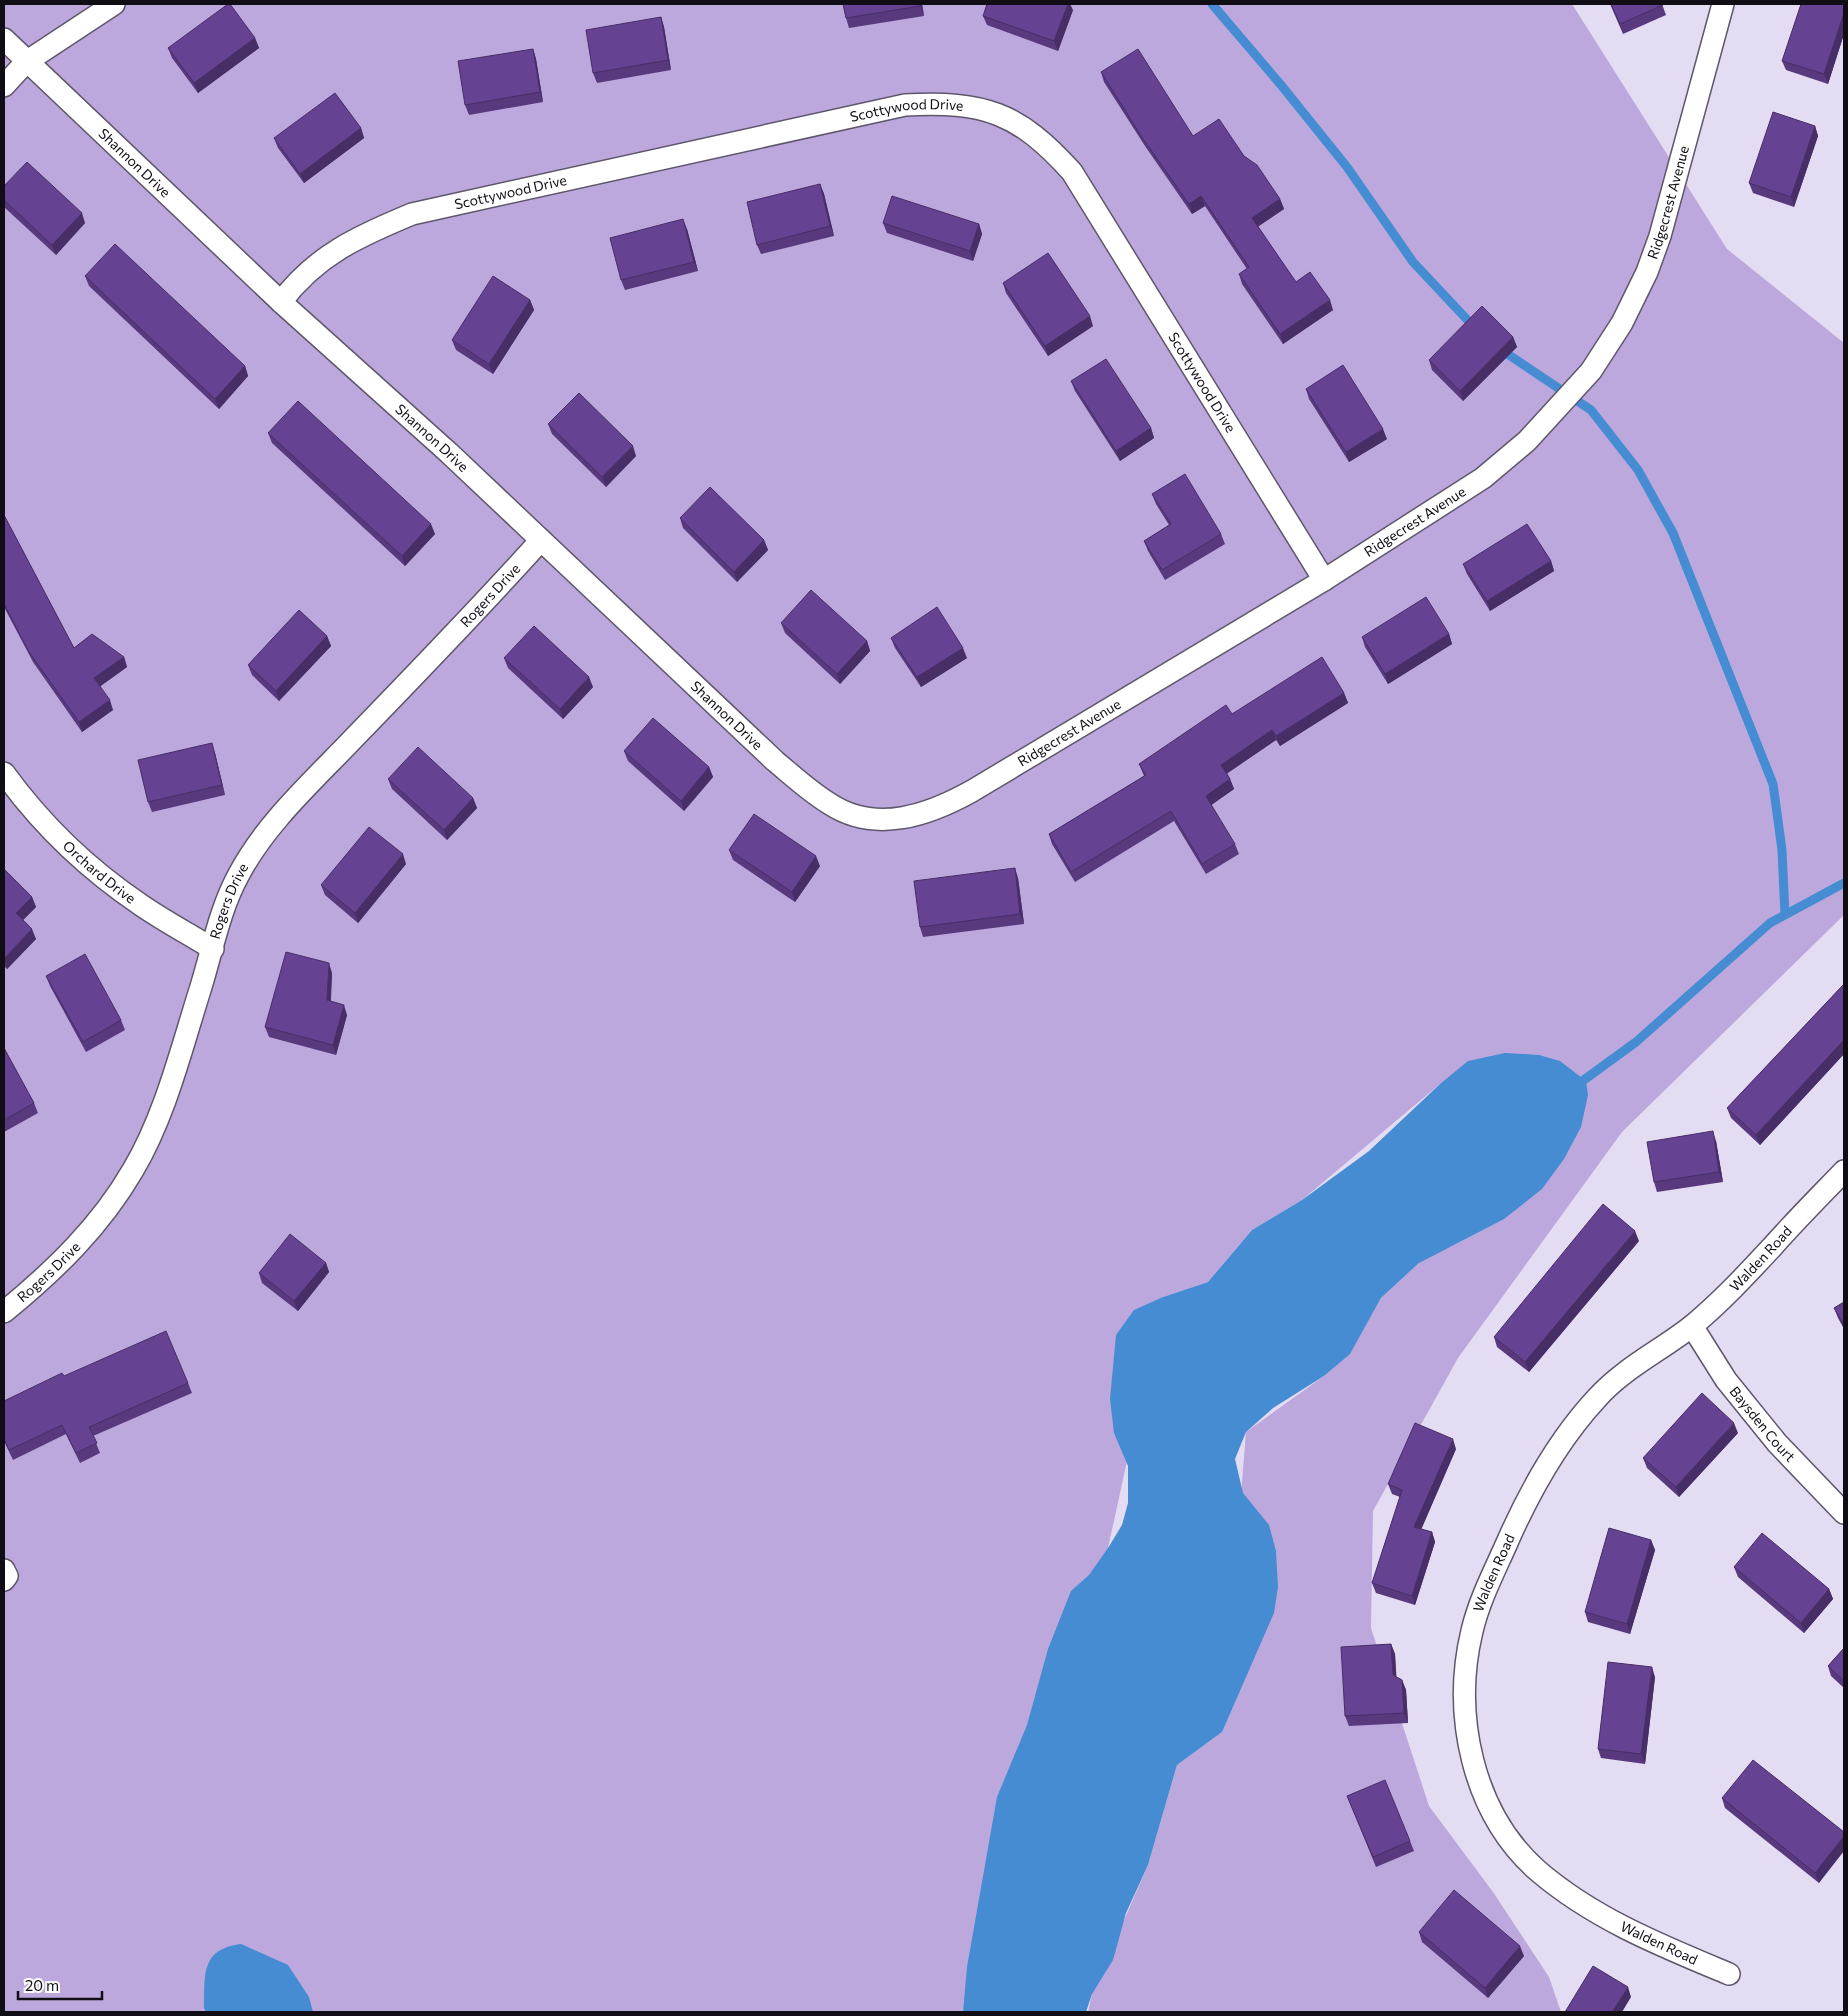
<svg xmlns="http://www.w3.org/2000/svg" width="1848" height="2016" viewBox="0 0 1848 2016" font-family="Commissioner,sans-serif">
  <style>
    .green { fill: #bca8dd }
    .water { fill: #458cd2 }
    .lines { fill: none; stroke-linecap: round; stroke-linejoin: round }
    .stream { stroke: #458cd2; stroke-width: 9 }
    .minor-casing { stroke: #5e576b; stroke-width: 24 }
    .minor { stroke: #fff; stroke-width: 21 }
    .wall { fill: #58397e }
    .shaded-wall { fill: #472e66 }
    .building { fill: #664292; stroke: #472e66 }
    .labels { text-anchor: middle; stroke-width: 5; stroke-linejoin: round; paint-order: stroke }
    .street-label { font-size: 14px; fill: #100d15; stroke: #fff }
  </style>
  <rect width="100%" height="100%" fill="#e4dcf3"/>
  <path class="green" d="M 4,4 L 1572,4 L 1727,249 L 1844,343 L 1844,915 L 1622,1132 L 1458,1358 L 1373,1511 L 1371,1628 L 1429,1806 L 1493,1892 L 1549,1977 L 1561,2012 L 1088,2012 L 1092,1994 L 1148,1865 L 1177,1765 L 1222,1732 L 1246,1432 L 1324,1376 L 1349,1354 L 1381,1298 L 1419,1263 L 1539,1055 L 1440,1084 L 1302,1200 L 1252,1230 L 1208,1282 L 1163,1297 L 1108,1548 L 1027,1725 L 963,2012 L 4,2012 Z"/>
  <path class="water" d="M 1505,1053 L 1539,1055 L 1560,1061 L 1586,1081 L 1588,1095 L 1581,1127 L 1564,1159 L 1542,1189 L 1504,1219 L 1419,1263 L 1381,1298 L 1350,1354 L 1324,1376 L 1273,1408 L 1246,1432 L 1235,1459 L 1243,1493 L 1269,1525 L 1276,1551 L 1278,1587 L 1274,1613 L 1222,1732 L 1177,1765 L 1148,1865 L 1126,1913 L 1113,1960 L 1092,1994 L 1086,2012 L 963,2012 L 967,1967 L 997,1797 L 1027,1725 L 1048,1649 L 1071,1591 L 1089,1575 L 1108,1548 L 1122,1525 L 1128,1503 L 1128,1466 L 1114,1433 L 1110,1399 L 1116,1335 L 1134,1310 L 1163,1297 L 1208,1282 L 1252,1230 L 1302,1200 L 1369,1151 L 1440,1084 L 1468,1061 Z
    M 241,1944 L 288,1965 L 309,1997 L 313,2012 L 206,2012 L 204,2008 C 205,1976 200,1949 241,1944 Z"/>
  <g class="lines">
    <path class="stream" d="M 1212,4 L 1281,85 L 1347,167 L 1413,262 L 1475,328
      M 1500,349 L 1591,410 L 1638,470 L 1673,533 L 1773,784 L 1782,850 L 1785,915
      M 1577,1085 L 1636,1042 L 1770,923 L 1844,883"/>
    <defs>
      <g id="minor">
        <path id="s1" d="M 4,39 L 281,302 L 449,453 L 775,761 C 793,776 810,792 830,804 C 876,834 929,815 972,791 L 1324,580 L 1483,478 L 1527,441 L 1591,371 L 1622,323 L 1647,272 L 1660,236 L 1723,4"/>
        <path d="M 4,86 L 26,62 L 114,4"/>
        <path id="s2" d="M 281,302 C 316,255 359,236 412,214 L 905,105 C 984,101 1018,112 1072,172 L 1324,580"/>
        <path id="s3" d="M 4,773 C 41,824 89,870 141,905 C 164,921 189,934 213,949"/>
        <path id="s4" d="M 4,1312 C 54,1271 100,1227 133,1170 C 165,1116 181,1050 200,990 C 212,952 219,911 238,876 C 265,824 312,782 352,740 C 416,674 480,608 541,540"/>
        <path id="s5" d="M 1692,1326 L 1726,1380 L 1777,1443 L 1844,1513"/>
        <path d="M 4,1570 L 7,1576 L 4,1580"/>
        <path id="s6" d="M 1729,1974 C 1662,1946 1594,1919 1538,1871 C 1472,1813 1452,1714 1472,1631 C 1479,1601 1493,1574 1506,1545 C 1529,1492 1557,1441 1597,1398 C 1624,1368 1660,1351 1692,1326 C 1721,1302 1747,1274 1773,1246 C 1796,1220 1820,1196 1844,1171"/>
      </g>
    </defs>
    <use href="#minor" class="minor-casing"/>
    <use href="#minor" class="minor"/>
  </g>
  <path class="wall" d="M 843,4 L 922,4 L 924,16 L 849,28 L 846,18 Z
    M 1610,4 L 1662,4 L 1666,15 L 1623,34 Z
    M 1844,4 L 1844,34 L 1828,84 L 1786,70 L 1782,61 Z
    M 1073,10 L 1058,51 L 987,25 L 983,16 Z
    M 661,17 L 664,27 L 671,70 L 597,83 L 593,73 Z
    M 255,38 L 259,48 L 198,93 L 172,58 L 168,48 Z
    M 533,49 L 536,59 L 543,102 L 469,115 L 465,105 Z
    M 1101,72 L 1193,136 L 1244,156 L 1280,199 L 1284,209 L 1258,226 L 1296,282 L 1333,310 L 1283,344 L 1242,284 L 1239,274 L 1247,269 L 1205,206 L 1192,214 L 1145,146 L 1104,82 Z
    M 1815,126 L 1818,136 L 1794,207 L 1753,193 L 1749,183 Z
    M 361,128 L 364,138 L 304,183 L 278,148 L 274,138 Z
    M 820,184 L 824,194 L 834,236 L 761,254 L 757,245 Z
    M 4,186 L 85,223 L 56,255 L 4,207 Z
    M 883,223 L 979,224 L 982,234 L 973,261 L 887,233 Z
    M 687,229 L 698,271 L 625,290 L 621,280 Z
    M 85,276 L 245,366 L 248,376 L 219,409 L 89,286 Z
    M 1003,283 L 1093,326 L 1048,356 L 1006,293 Z
    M 530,300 L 534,310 L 493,374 L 456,350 L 452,340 Z
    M 1513,337 L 1517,347 L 1463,401 L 1432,370 L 1429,360 Z
    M 1071,381 L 1151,428 L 1154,438 L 1120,461 L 1075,391 Z
    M 1306,389 L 1387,439 L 1349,462 L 1309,399 Z
    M 548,424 L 636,456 L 606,487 L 552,434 Z
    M 268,433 L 435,534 L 405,566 L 272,443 Z
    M 1152,494 L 1221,534 L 1225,544 L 1165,580 L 1148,551 L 1144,541 L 1169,525 L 1156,504 Z
    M 4,515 L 74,648 L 124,657 L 127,667 L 100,686 L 113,710 L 82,732 L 33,662 L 4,607 Z
    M 680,518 L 764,540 L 768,550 L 737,582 L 683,528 Z
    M 1551,561 L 1554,571 L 1490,611 L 1467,574 L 1463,564 Z
    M 781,623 L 867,641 L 870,651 L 840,684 L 785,633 Z
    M 1449,634 L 1452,644 L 1388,684 L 1365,647 L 1362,637 Z
    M 327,636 L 331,646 L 279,701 L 252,675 L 248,665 Z
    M 891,638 L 967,658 L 921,687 L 895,648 Z
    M 504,658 L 593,687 L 563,719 L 508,668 Z
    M 1344,693 L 1348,703 L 1280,746 L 1276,740 L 1227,773 L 1230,779 L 1234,789 L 1211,805 L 1235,844 L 1239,854 L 1206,874 L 1174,821 L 1075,882 L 1052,844 L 1049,834 L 1144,776 L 1139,764 L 1232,714 Z
    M 624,751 L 709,767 L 713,777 L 684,811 L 628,761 Z
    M 215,753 L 225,795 L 152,812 L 148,802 Z
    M 388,779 L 473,798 L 477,808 L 447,840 L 392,789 Z
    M 729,850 L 820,866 L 795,902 L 733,860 Z
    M 406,864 L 358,923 L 325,895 L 321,885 Z
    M 4,869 L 32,897 L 36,907 L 23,920 L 36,939 L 7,969 L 4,966 Z
    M 1018,878 L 1024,924 L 923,937 L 920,927 Z
    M 332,973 L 331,1001 L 347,1015 L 336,1055 L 269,1037 L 265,1027 Z
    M 46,976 L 121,1020 L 125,1030 L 86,1052 L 50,986 Z
    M 1844,984 L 1844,1054 L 1760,1145 L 1731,1118 L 1727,1108 Z
    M 4,1048 L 34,1103 L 38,1113 L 4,1132 Z
    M 1716,1141 L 1723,1182 L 1657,1192 L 1654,1182 Z
    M 1639,1241 L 1529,1372 L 1497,1347 L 1494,1337 Z
    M 326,1263 L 329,1272 L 298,1311 L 262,1283 L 259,1273 Z
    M 1844,1302 L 1844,1329 L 1838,1318 L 1834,1308 Z
    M 64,1376 L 188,1383 L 192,1393 L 93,1436 L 100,1453 L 80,1463 L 66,1434 L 13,1460 L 4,1441 L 4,1401 Z
    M 1738,1433 L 1679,1497 L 1647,1468 L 1643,1458 Z
    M 1456,1449 L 1421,1529 L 1432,1532 L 1435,1542 L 1415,1605 L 1376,1593 L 1372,1583 L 1400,1497 L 1392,1494 L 1388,1484 Z
    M 1651,1540 L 1655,1550 L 1630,1634 L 1588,1622 L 1585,1612 Z
    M 1734,1567 L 1829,1589 L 1833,1599 L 1804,1633 L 1738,1577 Z
    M 1391,1644 L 1395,1654 L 1396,1677 L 1402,1680 L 1406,1690 L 1408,1723 L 1349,1726 L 1345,1716 Z
    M 1844,1648 L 1844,1688 L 1831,1676 L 1828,1666 Z
    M 1655,1677 L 1645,1764 L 1601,1758 L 1598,1749 Z
    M 1347,1796 L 1410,1841 L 1414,1851 L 1376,1867 Z
    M 1722,1798 L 1844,1832 L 1819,1883 L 1725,1808 Z
    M 1419,1932 L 1524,1956 L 1488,1998 L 1422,1942 Z"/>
  <path class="shaded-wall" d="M 920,4 L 922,4 L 924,16 L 920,6 Z
    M 1068,4 L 1070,4 L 1073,10 L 1058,51 L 1054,41 Z
    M 1844,13 L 1844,34 L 1828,84 L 1824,74 Z
    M 661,17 L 664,27 L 671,70 L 668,60 Z
    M 255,38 L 259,48 L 198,93 L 194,83 Z
    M 533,49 L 536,59 L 543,102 L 540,92 Z
    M 1815,126 L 1818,136 L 1794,207 L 1791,197 Z
    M 361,128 L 364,138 L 304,183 L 300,174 Z
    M 820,184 L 824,194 L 834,236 L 830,226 Z
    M 1201,196 L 1205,206 L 1192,214 L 1189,204 Z
    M 1280,199 L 1284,209 L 1256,228 L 1252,218 Z
    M 82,213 L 85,223 L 56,255 L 52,245 Z
    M 683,219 L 687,229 L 698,271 L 694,262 Z
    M 979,224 L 982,234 L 973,261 L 970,251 Z
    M 530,300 L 534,310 L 493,374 L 489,364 Z
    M 1330,300 L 1333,310 L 1283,344 L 1280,334 Z
    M 1090,316 L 1093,326 L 1048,356 L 1045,346 Z
    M 1513,337 L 1517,347 L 1463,401 L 1460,391 Z
    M 245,366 L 248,376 L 219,409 L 215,399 Z
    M 1151,428 L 1154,438 L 1120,461 L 1116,451 Z
    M 1383,429 L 1387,439 L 1349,462 L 1346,452 Z
    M 633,446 L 636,456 L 606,487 L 602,477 Z
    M 431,524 L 435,534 L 405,566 L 402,556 Z
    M 764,540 L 768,550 L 737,582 L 734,572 Z
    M 1551,561 L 1554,571 L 1490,611 L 1487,601 Z
    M 1449,634 L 1452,644 L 1388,684 L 1385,674 Z
    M 327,636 L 331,646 L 279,701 L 276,691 Z
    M 867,641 L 870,651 L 840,684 L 837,674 Z
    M 963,648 L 967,658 L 921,687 L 917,677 Z
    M 124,657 L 127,667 L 98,688 L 94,678 Z
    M 589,677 L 593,687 L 563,719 L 560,709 Z
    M 1344,693 L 1348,703 L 1280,746 L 1276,736 Z
    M 110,700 L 113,710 L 82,732 L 79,722 Z
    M 1272,730 L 1276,740 L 1225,775 L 1221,765 Z
    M 212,743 L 215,753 L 225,795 L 222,785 Z
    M 709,767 L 713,777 L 684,811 L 681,801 Z
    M 1230,779 L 1234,789 L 1210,806 L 1206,796 Z
    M 473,798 L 477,808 L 447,840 L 444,830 Z
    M 403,854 L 406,864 L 358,923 L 355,913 Z
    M 816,856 L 820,866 L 795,902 L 792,892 Z
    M 1015,868 L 1018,878 L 1024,924 L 1020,914 Z
    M 32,897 L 36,907 L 20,923 L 16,913 Z
    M 32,929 L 36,939 L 7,969 L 4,959 Z
    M 329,963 L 332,973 L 330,1010 L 327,1000 Z
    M 344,1005 L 347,1015 L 336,1055 L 333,1045 Z
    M 1844,1040 L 1844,1054 L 1760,1145 L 1756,1135 Z
    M 1713,1131 L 1716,1141 L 1723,1182 L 1719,1172 Z
    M 1635,1231 L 1639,1241 L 1529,1372 L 1525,1362 Z
    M 326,1263 L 329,1272 L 298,1311 L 294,1301 Z
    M 1734,1423 L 1738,1433 L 1679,1497 L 1676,1487 Z
    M 1453,1439 L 1456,1449 L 1418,1537 L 1414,1527 Z
    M 1432,1532 L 1435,1542 L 1415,1605 L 1412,1596 Z
    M 1651,1540 L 1655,1550 L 1630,1634 L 1627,1624 Z
    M 1829,1589 L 1833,1599 L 1804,1633 L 1801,1623 Z
    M 1391,1644 L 1395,1654 L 1397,1685 L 1393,1675 Z
    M 1652,1667 L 1655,1677 L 1645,1764 L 1641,1754 Z
    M 1402,1680 L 1406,1690 L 1408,1723 L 1404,1713 Z
    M 1844,1836 L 1844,1851 L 1819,1883 L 1815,1873 Z
    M 1520,1946 L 1524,1956 L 1488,1998 L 1485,1988 Z
    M 1628,1987 L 1631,1997 L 1622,2012 L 1612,2012 Z"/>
  <path class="building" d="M 228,4 L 230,4 L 255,38 L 194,83 L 168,48 Z
    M 843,4 L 920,4 L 920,6 L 846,18 Z
    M 987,4 L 1068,4 L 1054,41 L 983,16 Z
    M 1611,4 L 1662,4 L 1663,5 L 1620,24 Z
    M 1801,4 L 1844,4 L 1844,13 L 1824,74 L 1782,61 Z
    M 661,17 L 668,60 L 593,73 L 586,30 Z
    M 533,49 L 540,92 L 465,105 L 458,61 Z
    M 1138,49 L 1193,136 L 1219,119 L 1244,156 L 1257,165 L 1280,199 L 1252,218 L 1296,282 L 1310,272 L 1330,300 L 1280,334 L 1239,274 L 1249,267 L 1201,196 L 1189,204 L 1141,136 L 1101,72 Z
    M 335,93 L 361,128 L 300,174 L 274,138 Z
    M 1773,112 L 1815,126 L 1791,197 L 1749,183 Z
    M 27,162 L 82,213 L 52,245 L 4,200 L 4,186 Z
    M 820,184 L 830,226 L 757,245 L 747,202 Z
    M 892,196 L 979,224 L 970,251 L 883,223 Z
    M 683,219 L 694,262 L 621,280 L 610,238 Z
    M 115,244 L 245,366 L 215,399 L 85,276 Z
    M 1048,253 L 1090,316 L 1045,346 L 1003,283 Z
    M 493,276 L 530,300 L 489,364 L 452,340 Z
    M 1482,306 L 1513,337 L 1460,391 L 1429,360 Z
    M 1106,359 L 1151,428 L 1116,451 L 1071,381 Z
    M 1343,365 L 1383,429 L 1346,452 L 1306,389 Z
    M 579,393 L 633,446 L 602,477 L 548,424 Z
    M 298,401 L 431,524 L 402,556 L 268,433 Z
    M 1185,474 L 1221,534 L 1162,570 L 1144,541 L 1171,524 L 1152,494 Z
    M 710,487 L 764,540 L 734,572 L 680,518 Z
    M 4,515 L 74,648 L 92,634 L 124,657 L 94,678 L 110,700 L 79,722 L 29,652 L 4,604 Z
    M 1527,524 L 1551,561 L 1487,601 L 1463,564 Z
    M 811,590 L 867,641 L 837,674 L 781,623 Z
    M 1426,597 L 1449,634 L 1385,674 L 1362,637 Z
    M 937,607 L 963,648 L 917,677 L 891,638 Z
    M 299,610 L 327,636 L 276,691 L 248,665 Z
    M 534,626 L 589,677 L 560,709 L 504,658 Z
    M 1322,657 L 1344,693 L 1276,736 L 1272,730 L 1221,765 L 1230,779 L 1206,796 L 1235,844 L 1202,864 L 1171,811 L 1071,872 L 1049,834 L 1146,775 L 1139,764 L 1226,705 L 1232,714 Z
    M 653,718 L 709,767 L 681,801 L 624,751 Z
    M 212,743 L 222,785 L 148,802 L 138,760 Z
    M 418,747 L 473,798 L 444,830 L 388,779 Z
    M 754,814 L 816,856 L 792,892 L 729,850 Z
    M 369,827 L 403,854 L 355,913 L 321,885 Z
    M 1015,868 L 1020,914 L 920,927 L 914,881 Z
    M 4,869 L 32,897 L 16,913 L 32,929 L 4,959 Z
    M 286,952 L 329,963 L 327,1000 L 344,1005 L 333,1045 L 265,1027 Z
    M 85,954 L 121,1020 L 83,1042 L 46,976 Z
    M 1844,984 L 1844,1040 L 1756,1135 L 1727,1108 Z
    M 4,1048 L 34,1103 L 4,1120 Z
    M 1713,1131 L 1719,1172 L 1654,1182 L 1647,1142 Z
    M 1603,1204 L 1635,1231 L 1525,1362 L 1494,1337 Z
    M 290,1234 L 326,1263 L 294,1301 L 259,1273 Z
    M 1844,1302 L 1844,1325 L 1834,1308 Z
    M 166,1331 L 188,1383 L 89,1427 L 97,1443 L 76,1453 L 62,1425 L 9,1450 L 4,1439 L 4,1401 L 62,1373 L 64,1376 Z
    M 1702,1393 L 1734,1423 L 1676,1487 L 1643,1458 Z
    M 1415,1423 L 1453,1439 L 1414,1527 L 1432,1532 L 1412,1596 L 1372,1583 L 1402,1490 L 1388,1484 Z
    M 1609,1528 L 1651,1540 L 1627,1624 L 1585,1612 Z
    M 1762,1533 L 1829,1589 L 1801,1623 L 1734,1567 Z
    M 1391,1644 L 1393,1675 L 1402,1680 L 1404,1713 L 1345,1716 L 1341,1647 Z
    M 1844,1648 L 1844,1681 L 1828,1666 Z
    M 1608,1662 L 1652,1667 L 1641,1754 L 1598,1749 Z
    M 1753,1760 L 1844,1832 L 1844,1836 L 1815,1873 L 1722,1798 Z
    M 1385,1780 L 1410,1841 L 1373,1857 L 1347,1796 Z
    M 1454,1890 L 1520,1946 L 1485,1988 L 1419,1932 Z
    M 1593,1966 L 1628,1987 L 1612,2012 L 1565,2012 Z"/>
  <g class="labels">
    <g class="street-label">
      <text dy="5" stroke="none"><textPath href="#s2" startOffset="666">Scottywood Drive</textPath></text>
      <text dy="5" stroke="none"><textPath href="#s1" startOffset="180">Shannon Drive</textPath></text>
      <text dy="5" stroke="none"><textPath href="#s2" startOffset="261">Scottywood Drive</textPath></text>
      <text dy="5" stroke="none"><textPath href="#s1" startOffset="2215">Ridgecrest Avenue</textPath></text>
      <text dy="5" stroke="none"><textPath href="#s2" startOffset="1101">Scottywood Drive</textPath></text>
      <text dy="5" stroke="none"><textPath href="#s1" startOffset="585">Shannon Drive</textPath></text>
      <text dy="5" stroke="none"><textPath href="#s1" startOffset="1795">Ridgecrest Avenue</textPath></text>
      <text dy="5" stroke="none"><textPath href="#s4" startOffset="884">Rogers Drive</textPath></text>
      <text dy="5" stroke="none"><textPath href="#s1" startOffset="990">Shannon Drive</textPath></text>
      <text dy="5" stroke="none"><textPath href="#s1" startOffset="1390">Ridgecrest Avenue</textPath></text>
      <text dy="5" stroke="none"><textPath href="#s3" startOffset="138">Orchard Drive</textPath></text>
      <text dy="5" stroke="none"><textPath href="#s4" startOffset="479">Rogers Drive</textPath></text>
      <text dy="5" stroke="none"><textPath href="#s6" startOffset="961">Walden Road</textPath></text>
      <text dy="5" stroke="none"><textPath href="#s4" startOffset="60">Rogers Drive</textPath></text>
      <text dy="5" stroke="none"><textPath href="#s5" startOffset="121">Baysden Court</textPath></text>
      <text dy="5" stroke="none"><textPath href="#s6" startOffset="541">Walden Road</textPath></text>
      <text transform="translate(1659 1943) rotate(25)" y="5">Walden Road</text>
    </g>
  </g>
  <rect width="1848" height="2016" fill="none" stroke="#100d15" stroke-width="10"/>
  <path d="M18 1991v8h84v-8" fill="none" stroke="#100d15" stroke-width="2.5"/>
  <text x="25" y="1991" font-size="15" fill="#100d15" stroke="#ffffff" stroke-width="4" paint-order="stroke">20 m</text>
</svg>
